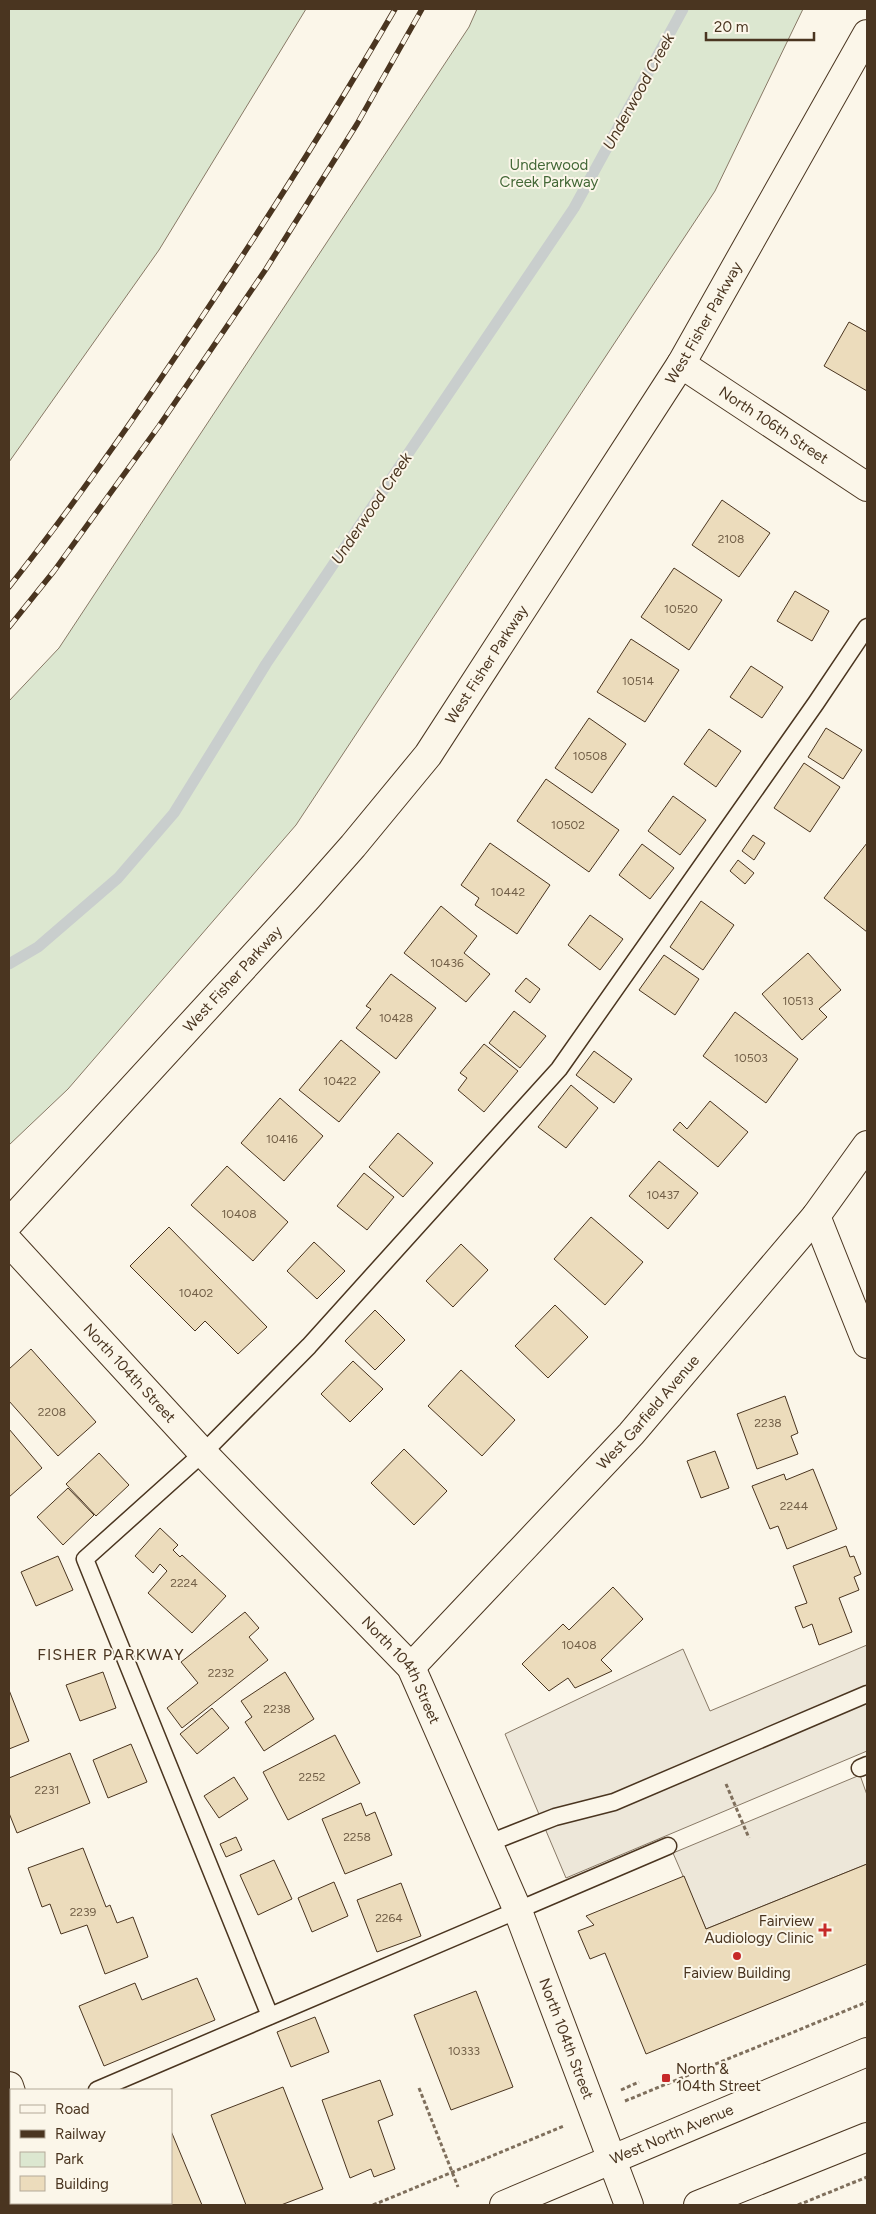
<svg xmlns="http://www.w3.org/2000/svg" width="876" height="2214" viewBox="0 0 876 2214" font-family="Figtree,sans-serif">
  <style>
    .green { fill: #dce7d0; stroke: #887966 }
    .parking { fill: #ede7d9; stroke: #887966 }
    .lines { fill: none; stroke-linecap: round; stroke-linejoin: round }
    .stream { stroke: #c9cecd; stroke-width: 11 }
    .building { fill: #ecdcbc; stroke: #4a3520 }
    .lane-casing { stroke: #4a3520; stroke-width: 19 }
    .street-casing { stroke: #4a3520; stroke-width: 30 }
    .secondary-casing { stroke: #4a3520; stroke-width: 30 }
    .path { stroke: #7f6f5c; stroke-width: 3; stroke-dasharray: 4 2.5; stroke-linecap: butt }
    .lane { stroke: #fbf6e9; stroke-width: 16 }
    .street { stroke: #fbf6e9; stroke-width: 28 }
    .secondary { stroke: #fbf6e9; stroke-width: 28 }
    .rail-casing { stroke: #4a3520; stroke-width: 5.5 }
    .rail { stroke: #fbf6e9; stroke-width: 4; stroke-dasharray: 11; stroke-linecap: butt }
    .poi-dot { fill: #c62828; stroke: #fbf6e9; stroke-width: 2 }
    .labels { text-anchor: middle; stroke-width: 4; stroke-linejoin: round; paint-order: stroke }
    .number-label { font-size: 12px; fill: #725f47 }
    .park-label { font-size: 15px; fill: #436837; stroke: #fbf6e9 }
    .street-label { font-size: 15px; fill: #4a3520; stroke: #fbf6e9 }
    .poi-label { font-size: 15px; fill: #4a3520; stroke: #fbf6e9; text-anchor: end }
    .water-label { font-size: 16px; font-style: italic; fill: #4a3520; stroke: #fbf6e9 }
    .neighbourhood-label { font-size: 16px; letter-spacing: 1px; fill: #4a3520; stroke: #fbf6e9 }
  </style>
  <rect width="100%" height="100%" fill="#fbf6e9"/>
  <path class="green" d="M 9,9 L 306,9 L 159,250 L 9,462 Z
    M 477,9 L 803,9 L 715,191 L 296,825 L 68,1089 L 9,1145 L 9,701 L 59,648 L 469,27 Z"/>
  <path class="parking" d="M 867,1645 L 867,1751 L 566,1878 L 505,1734 L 683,1649 L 710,1711 Z
    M 860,1775 L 867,1795 L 867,1864 L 706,1929 L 673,1853 Z"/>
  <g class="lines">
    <path class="stream" d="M 9,964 L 38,947 L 118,878 L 174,813 L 266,664 L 574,208 L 683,9"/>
  </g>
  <path class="building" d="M 849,322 L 867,332 L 867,391 L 824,366 Z
    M 722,500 L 770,533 L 739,577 L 692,545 Z
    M 674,568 L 722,600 L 689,650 L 641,617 Z
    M 795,591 L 829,611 L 812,641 L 777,621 Z
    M 631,639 L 679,670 L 645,722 L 597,692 Z
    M 751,666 L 783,687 L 762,718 L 730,697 Z
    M 589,718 L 626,744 L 592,793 L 555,768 Z
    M 826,728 L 862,750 L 843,779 L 808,757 Z
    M 709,729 L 741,751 L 716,787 L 684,764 Z
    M 804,763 L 840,787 L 810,832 L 774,808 Z
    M 546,779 L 619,830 L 589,872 L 517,821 Z
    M 673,796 L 706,820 L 680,855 L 648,831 Z
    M 753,835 L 765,843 L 754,860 L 742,851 Z
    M 490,843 L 550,885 L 517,934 L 475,905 L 479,898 L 461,885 Z
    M 867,843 L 867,932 L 824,898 Z
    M 642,844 L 674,868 L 650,899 L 619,875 Z
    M 738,860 L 754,873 L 745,884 L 730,871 Z
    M 701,901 L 734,925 L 703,970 L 670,947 Z
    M 441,906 L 477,936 L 464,953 L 490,974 L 466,1002 L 404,953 Z
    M 590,915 L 623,939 L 600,970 L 568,945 Z
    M 808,953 L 841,990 L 819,1009 L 827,1017 L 802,1040 L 762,994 Z
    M 664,955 L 699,979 L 675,1015 L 639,990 Z
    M 391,974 L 436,1008 L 396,1059 L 356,1028 L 371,1009 L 366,1006 Z
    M 526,978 L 540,989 L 530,1003 L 515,991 Z
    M 514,1011 L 546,1036 L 520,1068 L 489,1043 Z
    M 735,1012 L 798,1059 L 766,1103 L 703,1056 Z
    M 341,1040 L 380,1072 L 339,1122 L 299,1090 Z
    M 484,1044 L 518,1071 L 484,1112 L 458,1090 L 467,1078 L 460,1073 Z
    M 594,1051 L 632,1079 L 614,1103 L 576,1075 Z
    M 571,1085 L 598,1108 L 566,1148 L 538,1127 Z
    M 280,1098 L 323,1136 L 284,1181 L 241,1143 Z
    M 710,1101 L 748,1132 L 718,1167 L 673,1130 L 680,1122 L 687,1129 Z
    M 398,1133 L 433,1163 L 403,1197 L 369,1167 Z
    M 659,1161 L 698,1193 L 668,1229 L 629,1196 Z
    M 227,1166 L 288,1222 L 253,1261 L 191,1205 Z
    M 364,1173 L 394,1197 L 367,1230 L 337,1206 Z
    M 591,1217 L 643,1262 L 605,1305 L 554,1259 Z
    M 169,1227 L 267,1327 L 238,1354 L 205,1321 L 195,1331 L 130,1266 Z
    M 314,1242 L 345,1271 L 317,1299 L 287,1271 Z
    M 461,1244 L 488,1270 L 453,1307 L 426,1281 Z
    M 555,1305 L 588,1337 L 548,1378 L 515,1346 Z
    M 375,1310 L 405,1340 L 375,1370 L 345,1341 Z
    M 31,1349 L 96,1422 L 58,1456 L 9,1401 L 9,1369 Z
    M 353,1361 L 383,1389 L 350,1422 L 321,1394 Z
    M 461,1370 L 515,1420 L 482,1456 L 428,1406 Z
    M 785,1396 L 798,1433 L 791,1436 L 798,1454 L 757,1469 L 737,1414 Z
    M 9,1429 L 42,1468 L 9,1497 Z
    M 404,1449 L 447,1491 L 414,1525 L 371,1483 Z
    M 715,1451 L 729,1488 L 701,1498 L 687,1461 Z
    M 99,1453 L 129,1485 L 96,1516 L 66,1484 Z
    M 813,1469 L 837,1529 L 787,1549 L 778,1526 L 770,1529 L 752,1486 L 784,1474 L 786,1480 Z
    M 68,1488 L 94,1515 L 63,1545 L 37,1517 Z
    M 160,1528 L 178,1545 L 173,1550 L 180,1557 L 182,1555 L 226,1596 L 192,1633 L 148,1593 L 167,1571 L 160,1564 L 153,1573 L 135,1556 Z
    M 846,1546 L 850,1557 L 854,1556 L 861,1574 L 854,1577 L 859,1590 L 839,1598 L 852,1632 L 819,1645 L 812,1624 L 803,1628 L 795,1607 L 807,1603 L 793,1566 Z
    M 58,1556 L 73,1590 L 36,1606 L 21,1572 Z
    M 613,1587 L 643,1619 L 601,1660 L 612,1671 L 575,1688 L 568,1678 L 549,1691 L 522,1664 L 563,1624 L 569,1630 Z
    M 245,1612 L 259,1628 L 249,1637 L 268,1660 L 182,1728 L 167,1708 L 198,1683 L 181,1662 Z
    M 103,1672 L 116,1708 L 80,1721 L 66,1685 Z
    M 285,1672 L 314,1719 L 264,1751 L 245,1722 L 252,1717 L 241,1701 Z
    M 9,1690 L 29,1741 L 9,1749 Z
    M 212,1708 L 229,1728 L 197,1754 L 180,1734 Z
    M 335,1735 L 360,1783 L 288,1820 L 263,1772 Z
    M 131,1744 L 147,1782 L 108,1798 L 93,1760 Z
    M 70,1753 L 90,1803 L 17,1833 L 9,1813 L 9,1778 Z
    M 234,1777 L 248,1799 L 219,1818 L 204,1796 Z
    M 361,1803 L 366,1816 L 375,1812 L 392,1855 L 345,1874 L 322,1819 Z
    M 236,1837 L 242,1850 L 226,1857 L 220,1844 Z
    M 83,1848 L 106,1907 L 110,1905 L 117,1923 L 133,1917 L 148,1957 L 105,1974 L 87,1925 L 61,1934 L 50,1904 L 42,1907 L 28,1868 Z
    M 274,1860 L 292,1899 L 258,1915 L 240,1875 Z
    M 867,1864 L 867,1964 L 646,2054 L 605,1953 L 590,1959 L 578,1931 L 594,1925 L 586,1916 L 684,1876 L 706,1929 Z
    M 334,1882 L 348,1916 L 312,1932 L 298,1898 Z
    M 401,1883 L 421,1936 L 377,1952 L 357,1900 Z
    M 197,1978 L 215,2020 L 104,2066 L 79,2006 L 135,1983 L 142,2000 Z
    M 476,1991 L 513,2087 L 451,2110 L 414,2015 Z
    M 315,2017 L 329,2052 L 291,2067 L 277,2032 Z
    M 380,2080 L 393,2115 L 378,2121 L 395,2169 L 374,2177 L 371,2169 L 350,2178 L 322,2100 Z
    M 283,2087 L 323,2189 L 281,2205 L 246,2205 L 211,2115 Z
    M 171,2131 L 202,2205 L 119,2205 L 118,2203 L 171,2203 Z"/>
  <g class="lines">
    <defs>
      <path id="lane" d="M 860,1768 L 867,1765
        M 489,1843 L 555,1817 L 614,1802 L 867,1694
        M 270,2016 L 85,1559 L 203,1453 L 309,1346 L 559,1069 L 816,703 L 867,627
        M 97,2090 L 668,1846
        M 9,2128 L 11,2127"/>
      <g id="street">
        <path id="s1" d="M 681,364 L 867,487"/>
        <path d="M 816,1216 L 867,1344"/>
        <path id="s2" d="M 9,1223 L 308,897 L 353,846 L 428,755 L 681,364 L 867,34"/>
        <path id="s3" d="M 9,1242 L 203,1453 L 411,1667 L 518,1911 L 629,2205"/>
        <path id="s4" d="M 411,1667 L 631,1434 L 816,1216 L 867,1145"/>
        <path d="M 9,2086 L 11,2092"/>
        <path d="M 57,2203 L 58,2205"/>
      </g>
      <g id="secondary">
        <path id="s5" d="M 504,2205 L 867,2052"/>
        <path d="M 698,2205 L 867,2137"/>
      </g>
    </defs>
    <use href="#lane" class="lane-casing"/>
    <use href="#street" class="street-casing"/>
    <use href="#secondary" class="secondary-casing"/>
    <path class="path" d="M 726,1784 L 749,1838
      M 419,2088 L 458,2187
      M 621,2090 L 639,2082
      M 625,2101 L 867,2002
      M 373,2205 L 564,2126
      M 798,2205 L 867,2177"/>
    <use href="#lane" class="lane"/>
    <use href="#street" class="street"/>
    <use href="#secondary" class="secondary"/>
    <defs>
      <path id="rail" d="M 9,587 C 74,505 134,419 192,332 C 263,226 331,119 395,9
        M 9,627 L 54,571 L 159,426 L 266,269 L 357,124 L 422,9"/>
    </defs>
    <use href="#rail" class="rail-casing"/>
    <use href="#rail" class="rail"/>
  </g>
  <g class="poi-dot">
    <path d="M822.5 1922.5h5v5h5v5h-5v5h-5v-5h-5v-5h5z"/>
    <circle cx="737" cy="1956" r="5"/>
    <rect x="661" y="2073" width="10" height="10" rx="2.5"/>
  </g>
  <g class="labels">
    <g class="number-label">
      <text x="731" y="543">2108</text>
      <text x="681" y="613">10520</text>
      <text x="638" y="685">10514</text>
      <text x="590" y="760">10508</text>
      <text x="568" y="829">10502</text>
      <text x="508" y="896">10442</text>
      <text x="447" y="967">10436</text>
      <text x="798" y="1005">10513</text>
      <text x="396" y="1022">10428</text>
      <text x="751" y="1062">10503</text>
      <text x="340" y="1085">10422</text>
      <text x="282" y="1143">10416</text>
      <text x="663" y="1199">10437</text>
      <text x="239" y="1218">10408</text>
      <text x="196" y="1297">10402</text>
      <text x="52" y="1416">2208</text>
      <text x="768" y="1427">2238</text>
      <text x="794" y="1510">2244</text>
      <text x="184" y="1587">2224</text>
      <text x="579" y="1649">10408</text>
      <text x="221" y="1677">2232</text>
      <text x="277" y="1713">2238</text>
      <text x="312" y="1781">2252</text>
      <text x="47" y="1794">2231</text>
      <text x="357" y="1841">2258</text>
      <text x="83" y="1916">2239</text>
      <text x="389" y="1922">2264</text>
      <text x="464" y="2055">10333</text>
    </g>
    <g class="park-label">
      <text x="549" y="170">Underwood<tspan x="549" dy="17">Creek Parkway</tspan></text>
    </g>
    <g class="street-label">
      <text dy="5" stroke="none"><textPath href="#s2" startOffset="1141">West Fisher Parkway</textPath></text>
      <text dy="5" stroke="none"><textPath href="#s1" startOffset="111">North 106th Street</textPath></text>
      <text dy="5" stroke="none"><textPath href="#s2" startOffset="736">West Fisher Parkway</textPath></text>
      <text dy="5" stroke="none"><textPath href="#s2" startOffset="331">West Fisher Parkway</textPath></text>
      <text dy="5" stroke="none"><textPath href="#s3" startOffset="178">North 104th Street</textPath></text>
      <text dy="5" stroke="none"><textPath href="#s4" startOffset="348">West Garfield Avenue</textPath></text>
      <text dy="5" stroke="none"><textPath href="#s3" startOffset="582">North 104th Street</textPath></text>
      <text dy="5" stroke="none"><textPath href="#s3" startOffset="988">North 104th Street</textPath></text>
      <text dy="5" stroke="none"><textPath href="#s5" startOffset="182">West North Avenue</textPath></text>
    </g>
    <g class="poi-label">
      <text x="814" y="1926">Fairview<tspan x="814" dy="17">Audiology Clinic</tspan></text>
      <text x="737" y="1978" text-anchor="middle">Faiview Building</text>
      <text x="676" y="2074" text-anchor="start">North &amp;<tspan x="676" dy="17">104th Street</tspan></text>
    </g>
    <g class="water-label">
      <text transform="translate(638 91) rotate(-61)" y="6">Underwood Creek</text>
      <text transform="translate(371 508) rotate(-56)" y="6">Underwood Creek</text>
    </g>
    <g class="neighbourhood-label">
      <text x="111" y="1660">FISHER PARKWAY</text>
    </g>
  </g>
  <rect width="876" height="2214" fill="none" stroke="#4a3520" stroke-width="20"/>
  <rect x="10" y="2089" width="162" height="115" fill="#fbf6e9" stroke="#b4a999"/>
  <rect x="20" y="2105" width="25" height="8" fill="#fbf6e9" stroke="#b4a999"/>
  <text x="55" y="2114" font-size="15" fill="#4a3520">Road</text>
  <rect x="20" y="2130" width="25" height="8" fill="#4a3520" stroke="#b4a999"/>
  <text x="55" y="2139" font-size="15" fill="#4a3520">Railway</text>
  <rect x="20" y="2152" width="25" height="15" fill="#dce7d0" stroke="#b4a999"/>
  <text x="55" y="2164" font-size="15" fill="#4a3520">Park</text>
  <rect x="20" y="2176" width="25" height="15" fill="#ecdcbc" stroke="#b4a999"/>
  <text x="55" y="2189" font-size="15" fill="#4a3520">Building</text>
  <path d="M706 32v8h108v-8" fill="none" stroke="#4a3520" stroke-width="2.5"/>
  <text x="714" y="32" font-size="15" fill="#4a3520" stroke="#fbf6e9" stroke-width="4" paint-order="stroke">20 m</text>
</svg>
